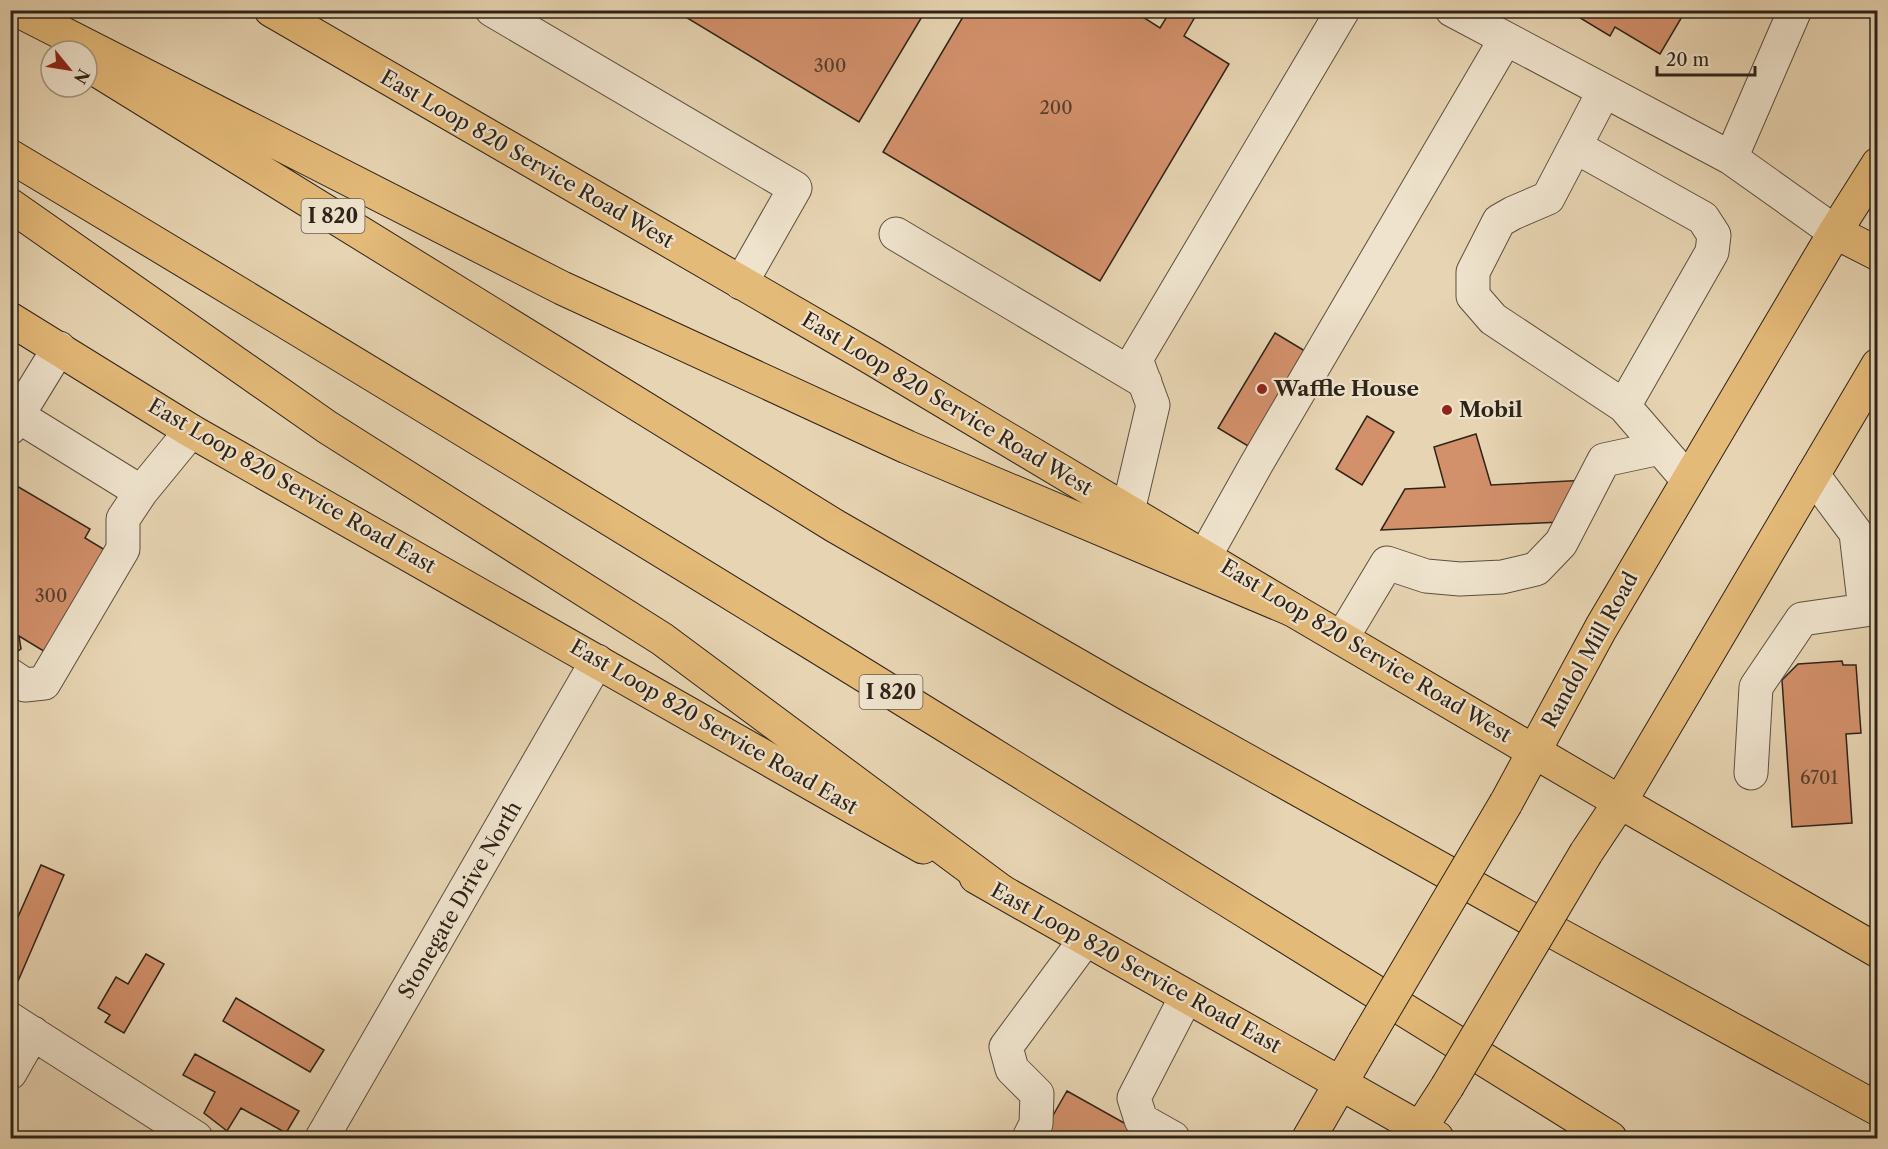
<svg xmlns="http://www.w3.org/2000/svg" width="1888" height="1149" viewBox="0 0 1888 1149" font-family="'Libre Caslon Text',serif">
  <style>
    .building { fill: #d2906b; stroke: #2e2318; stroke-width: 1.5 }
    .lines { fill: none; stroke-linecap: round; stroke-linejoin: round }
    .minor-casing { stroke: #5c4f3e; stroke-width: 35 }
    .major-casing { stroke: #2e2318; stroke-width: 35 }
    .highway-casing { stroke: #2e2318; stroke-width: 35 }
    .minor { stroke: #efe3cd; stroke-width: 33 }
    .major { stroke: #e4ba79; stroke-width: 33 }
    .highway { stroke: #e4ba79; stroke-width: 33 }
    .major-bridge-casing { stroke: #2e2318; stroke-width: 35; stroke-linecap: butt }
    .major-bridge { stroke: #e4ba79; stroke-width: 33 }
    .poi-dot { fill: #8f2418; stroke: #efe3cd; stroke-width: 2 }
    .labels { text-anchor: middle; stroke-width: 4.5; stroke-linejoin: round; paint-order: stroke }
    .number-label { font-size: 18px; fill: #573e2d }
    .shield { fill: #efe3cd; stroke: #685d4e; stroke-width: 1.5 }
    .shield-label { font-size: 20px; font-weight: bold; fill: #2e2318 }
    .street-label { font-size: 21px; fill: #2e2318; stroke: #efe3cd }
    .poi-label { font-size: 21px; font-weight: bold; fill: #2e2318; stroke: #efe3cd; text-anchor: start }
  </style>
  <rect width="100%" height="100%" fill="#e7d4b2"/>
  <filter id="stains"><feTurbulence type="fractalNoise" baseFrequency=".00333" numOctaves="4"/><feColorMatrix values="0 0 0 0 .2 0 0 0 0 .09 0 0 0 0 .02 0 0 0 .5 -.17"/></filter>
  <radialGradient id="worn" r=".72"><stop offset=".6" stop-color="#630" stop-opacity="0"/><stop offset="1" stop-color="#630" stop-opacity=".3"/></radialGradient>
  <path class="building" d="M 674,10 L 926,10 L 859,122 Z
    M 967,10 L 1132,10 L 1160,28 L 1171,10 L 1199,10 L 1184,36 L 1229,64 L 1100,281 L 883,152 Z
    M 1567,10 L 1686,10 L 1660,54 L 1615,27 L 1610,36 Z
    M 1275,333 L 1305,351 L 1248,446 L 1218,428 Z
    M 1367,416 L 1394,432 L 1362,485 L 1336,469 Z
    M 1476,434 L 1491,485 L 1588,480 L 1562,522 L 1381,530 L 1405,489 L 1445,487 L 1434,447 Z
    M 10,482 L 90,529 L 85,538 L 115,556 L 55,658 L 19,636 L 21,649 L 18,651 L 10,647 Z
    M 1842,661 L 1843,665 L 1856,665 L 1861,733 L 1846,734 L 1852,823 L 1792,827 L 1782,680 L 1798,664 Z
    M 41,865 L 64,875 L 18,981 L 10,978 L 10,935 Z
    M 146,954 L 164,964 L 124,1033 L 105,1022 L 110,1015 L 98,1008 L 116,977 L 128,984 Z
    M 236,998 L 324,1050 L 310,1072 L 223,1021 Z
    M 195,1054 L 299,1111 L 286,1133 L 241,1108 L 227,1131 L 204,1113 L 215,1092 L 183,1075 Z
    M 1067,1091 L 1151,1138 L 1040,1138 Z"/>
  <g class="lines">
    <defs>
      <path id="minor" d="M 492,10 L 795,188 L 741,283
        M 1452,10 L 1731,158 L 1835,232
        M 1604,91 L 1548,198 L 1513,213 L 1499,221 L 1473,272 L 1473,296 L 1493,319 L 1624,406 L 1688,480
        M 1576,147 L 1703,218 L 1714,235 L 1712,252 L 1624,406
        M 1731,158 L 1795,10
        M 896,234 L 1145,382
        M 10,411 L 141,492
        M 10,428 L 59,348
        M 1128,511 L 1153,405 L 1136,359 L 1343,10
        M 1205,556 L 1257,463 L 1505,40
        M 1342,638 L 1387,563 L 1426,576 L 1460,579 L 1502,577 L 1536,569 L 1561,543 L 1604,460 L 1660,448
        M 10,675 L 25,685 L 44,683 L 123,549 L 123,519 L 141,492 L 191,431
        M 1751,773 L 1756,687 L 1802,619 L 1865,610 L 1856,533 L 1813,475
        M 10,1019 L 196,1138
        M 10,1073 L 33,1033
        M 322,1138 L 597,661
        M 1029,1138 L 1036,1124 L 1037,1094 L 1012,1069 L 1006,1047 L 1085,940
        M 1173,1138 L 1141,1120 L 1134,1098 L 1186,997"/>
      <path id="major" d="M 271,10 L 870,357 L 1293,610 L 1620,802
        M 1835,232 L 1878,254
        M 10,319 L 191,431 L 923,847
        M 1506,803 L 1601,628 L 1835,232 L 1878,164
        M 1586,853 L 1620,802 L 1878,365
        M 976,877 L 1421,1129
        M 1309,1138 L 1364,1043
        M 1414,1138 L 1447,1087"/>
      <path id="highway" d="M 17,10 L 562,288 L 907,447 L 1293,610
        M 87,64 L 835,526 L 1129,695 L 1563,937 L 1878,1109
        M 10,156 C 547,477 1079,807 1610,1138
        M 10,205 L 327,427 L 662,639 L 1001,891
        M 1620,802 L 1878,951
        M 1421,1129 L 1437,1138"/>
    </defs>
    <use href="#minor" class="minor-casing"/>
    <use href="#major" class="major-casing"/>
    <use href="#highway" class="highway-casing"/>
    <use href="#minor" class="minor"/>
    <use href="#major" class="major"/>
    <use href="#highway" class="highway"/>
    <defs>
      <path id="major-bridge" d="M 1364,1043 L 1506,803
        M 1447,1087 L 1586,853"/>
    </defs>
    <use href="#major-bridge" class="major-bridge-casing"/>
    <use href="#major-bridge" class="major-bridge"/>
  </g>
  <g class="poi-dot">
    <circle cx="1262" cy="389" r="6"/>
    <circle cx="1447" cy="410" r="6"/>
  </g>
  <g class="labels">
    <g class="number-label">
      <text x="830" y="72">300</text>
      <text x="1056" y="114">200</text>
      <text x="51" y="602">300</text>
      <text x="1819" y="784">6701</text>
    </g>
    <g class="shield">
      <rect x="301.5" y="199" width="63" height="34" rx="4.5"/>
      <rect x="859.5" y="675" width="63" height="34" rx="4.5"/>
    </g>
    <g class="shield-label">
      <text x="333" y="223">I 820</text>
      <text x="891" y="699">I 820</text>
    </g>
    <g class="street-label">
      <text transform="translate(527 159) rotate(30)" y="7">East Loop 820 Service Road West</text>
      <text transform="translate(947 404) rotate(31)" y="7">East Loop 820 Service Road West</text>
      <text transform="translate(292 486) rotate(30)" y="7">East Loop 820 Service Road East</text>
      <text transform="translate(1590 650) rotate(-61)" y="7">Randol Mill Road</text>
      <text transform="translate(1366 651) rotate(31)" y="7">East Loop 820 Service Road West</text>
      <text transform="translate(714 727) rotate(30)" y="7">East Loop 820 Service Road East</text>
      <text transform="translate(460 900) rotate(-60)" y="7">Stonegate Drive North</text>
      <text transform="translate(1136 968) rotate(29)" y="7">East Loop 820 Service Road East</text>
    </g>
    <g class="poi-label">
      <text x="1274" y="396">Waffle House</text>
      <text x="1459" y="417">Mobil</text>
    </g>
  </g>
  <rect width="1888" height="1149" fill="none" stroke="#e7d4b2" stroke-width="36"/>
  <rect x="12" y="12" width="1864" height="1125" fill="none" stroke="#2e2318" stroke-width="3"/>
  <rect x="18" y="18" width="1852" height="1113" fill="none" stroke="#2e2318" stroke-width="1.5"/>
  <g transform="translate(69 69) rotate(120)"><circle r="28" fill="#efe3cd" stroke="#a29685" stroke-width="1.5"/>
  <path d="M0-4.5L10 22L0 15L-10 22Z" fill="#8f2418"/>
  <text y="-9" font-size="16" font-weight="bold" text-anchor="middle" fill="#2e2318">N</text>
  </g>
  <path d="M1657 66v9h98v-9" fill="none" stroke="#2e2318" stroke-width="3"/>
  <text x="1666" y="66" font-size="18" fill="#2e2318" stroke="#efe3cd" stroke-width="4.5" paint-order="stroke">20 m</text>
  <rect width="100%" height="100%" filter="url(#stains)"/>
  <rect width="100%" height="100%" fill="url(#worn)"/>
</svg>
